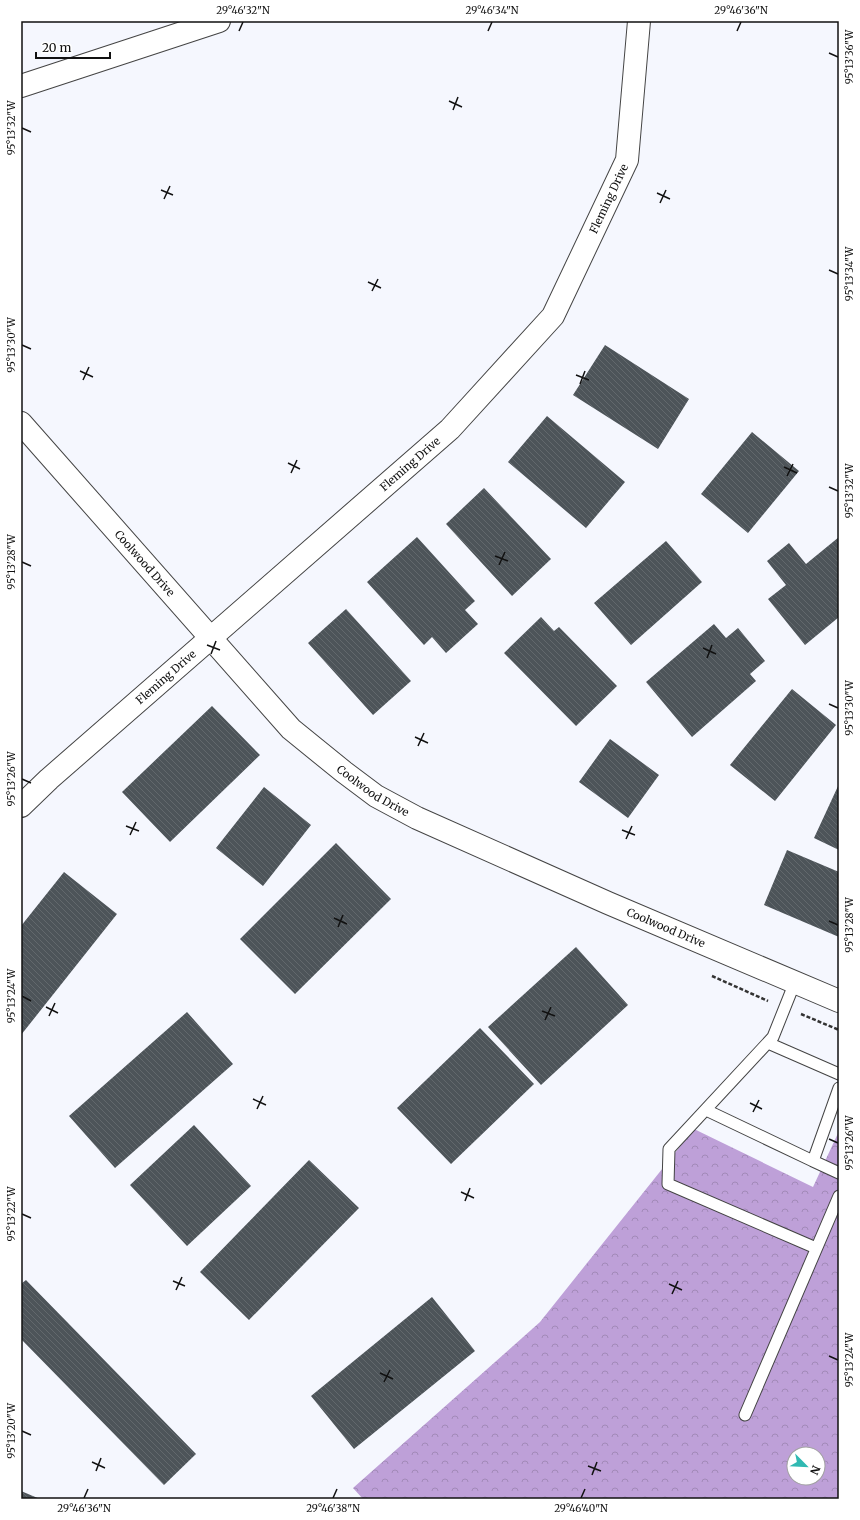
<svg xmlns="http://www.w3.org/2000/svg" width="860" height="1520" viewBox="0 0 860 1520" font-family="Merriweather,serif">
  <style>
    .forest { fill: url(#forest-crowns); fill-rule: evenodd }
    .building { fill: url(#building-back-hatch) }
    .lines { fill: none; stroke-linecap: round; stroke-linejoin: round }
    .lane-casing { stroke: #444; stroke-width: 13 }
    .street-casing { stroke: #444; stroke-width: 24 }
    .path { stroke: #333; stroke-width: 2.5; stroke-dasharray: 4 2; stroke-linecap: butt }
    .lane { stroke: #fff; stroke-width: 11 }
    .street { stroke: #fff; stroke-width: 22 }
    .ticks { fill: none; stroke: #111; stroke-width: 1.5 }
    .labels { text-anchor: middle; stroke-width: 4; stroke-linejoin: round; paint-order: stroke }
    .street-label { font-size: 11px; fill: #111; stroke: #fff }
    .neatline { fill: none; stroke: #111; stroke-width: 1.5 }
    .ticks-label { font-size: 10px; text-anchor: middle; fill: #111 }
  </style>
  <defs>
    <pattern id="forest-crowns" width="20" height="18" patternUnits="userSpaceOnUse"><rect width="20" height="18" fill="#bea0d8"/><path d="M2 6a3 3 0 1 1 6 0M12 15a3 3 0 1 1 6 0" fill="none" stroke="#a289b8"/></pattern>
    <pattern id="building-back-hatch" width="6" height="6" patternUnits="userSpaceOnUse"><rect width="6" height="6" fill="#4d5459"/><path d="M-1 5l2 2M0 0l6 6M5-1l2 2" fill="none" stroke="#62686c"/></pattern>
  </defs>
  <rect width="100%" height="100%" fill="#f5f7fe"/>
  <path class="forest" d="M 694,1129 L 813,1187 L 839,1131 L 839,1499 L 363,1499 L 353,1488 L 540,1322 ZM 794,1454 L 818,1454 L 818,1478 L 794,1478 Z"/>
  <path class="building" d="M 605,345 L 689,399 L 658,449 L 573,395 Z
    M 547,416 L 625,482 L 586,528 L 508,462 Z
    M 752,432 L 799,471 L 748,533 L 701,494 Z
    M 484,488 L 551,559 L 512,596 L 446,524 Z
    M 417,537 L 475,601 L 465,610 L 478,624 L 446,653 L 432,637 L 424,645 L 367,582 Z
    M 839,537 L 839,617 L 805,645 L 768,599 L 786,585 L 767,561 L 789,543 L 806,564 Z
    M 666,541 L 702,582 L 631,645 L 594,603 Z
    M 346,609 L 411,681 L 373,715 L 308,643 Z
    M 541,617 L 554,631 L 559,627 L 617,686 L 576,726 L 504,653 Z
    M 714,624 L 726,638 L 738,628 L 765,661 L 750,674 L 756,681 L 692,737 L 646,682 Z
    M 792,689 L 836,725 L 775,801 L 730,765 Z
    M 212,706 L 260,755 L 170,842 L 122,792 Z
    M 610,739 L 659,775 L 628,818 L 579,782 Z
    M 839,784 L 839,850 L 814,838 Z
    M 264,787 L 311,825 L 263,886 L 216,848 Z
    M 336,843 L 391,899 L 295,994 L 240,939 Z
    M 787,850 L 839,872 L 839,937 L 764,905 Z
    M 64,872 L 117,914 L 21,1035 L 21,926 Z
    M 576,947 L 628,1005 L 541,1085 L 488,1027 Z
    M 187,1012 L 233,1064 L 115,1168 L 69,1116 Z
    M 480,1028 L 534,1084 L 451,1164 L 397,1108 Z
    M 194,1125 L 251,1186 L 187,1246 L 130,1185 Z
    M 309,1160 L 359,1208 L 249,1320 L 200,1272 Z
    M 26,1280 L 196,1454 L 164,1485 L 21,1339 L 21,1284 Z
    M 432,1297 L 475,1351 L 354,1449 L 311,1396 Z
    M 21,1491 L 40,1499 L 21,1499 Z"/>
  <g class="lines">
    <defs>
      <path id="lane" d="M 795,982 L 773,1037 L 669,1149 L 668,1184 L 816,1248
        M 768,1043 L 839,1074
        M 839,1088 L 813,1161 L 839,1173
        M 706,1110 L 813,1161
        M 745,1415 L 839,1196"/>
      <g id="street">
        <path d="M 21,86 L 219,21"/>
        <path id="s1" d="M 21,423 L 291,729 L 344,772 L 376,796 L 417,818 L 608,903 L 839,1001"/>
        <path id="s2" d="M 21,806 L 49,779 L 450,429 L 553,316 L 627,160 L 639,21"/>
      </g>
    </defs>
    <use href="#lane" class="lane-casing"/>
    <use href="#street" class="street-casing"/>
    <path class="path" d="M 712,976 L 768,1001
      M 801,1014 L 839,1030"/>
    <use href="#lane" class="lane"/>
    <use href="#street" class="street"/>
  </g>
  <path class="ticks" d="M 239,31 L 243,22M 488,31 L 492,22M 737,31 L 741,22M 829,53 L 838,57M 449,101 L 462,107M 453,110 L 458,97M 22,128 L 31,132M 161,190 L 173,195M 657,193 L 670,199M 164,199 L 170,186M 660,203 L 666,190M 829,270 L 838,274M 368,282 L 381,288M 372,291 L 378,279M 22,345 L 31,349M 80,371 L 93,377M 576,375 L 589,380M 83,380 L 89,367M 580,384 L 585,371M 288,463 L 300,469M 784,467 L 797,473M 291,473 L 297,460M 787,476 L 793,464M 829,487 L 838,491M 495,556 L 508,561M 22,562 L 31,566M 499,565 L 505,552M 207,645 L 220,650M 703,648 L 716,654M 211,654 L 216,641M 707,658 L 712,645M 829,704 L 838,708M 415,737 L 428,743M 418,746 L 424,733M 22,779 L 31,783M 126,826 L 139,831M 622,830 L 635,835M 130,835 L 136,822M 626,839 L 632,826M 334,918 L 347,924M 829,921 L 838,925M 338,927 L 343,915M 22,996 L 31,1001M 46,1007 L 58,1013M 542,1011 L 555,1016M 49,1016 L 55,1003M 545,1020 L 551,1007M 253,1099 L 266,1105M 750,1103 L 762,1109M 257,1109 L 263,1096M 753,1112 L 759,1100M 829,1139 L 838,1143M 461,1192 L 474,1198M 465,1201 L 470,1188M 22,1214 L 31,1218M 173,1281 L 185,1286M 669,1284 L 682,1290M 176,1290 L 182,1277M 672,1294 L 678,1281M 829,1356 L 838,1360M 380,1373 L 393,1379M 384,1382 L 390,1370M 22,1431 L 31,1435M 92,1462 L 105,1468M 588,1466 L 601,1471M 96,1471 L 101,1458M 592,1475 L 597,1462M 84,1498 L 88,1489M 333,1498 L 337,1489M 581,1498 L 585,1489"/>
  <g class="labels">
    <g class="street-label">
      <text dy="4" stroke="none"><textPath href="#s2" startOffset="854">Fleming Drive</textPath></text>
      <text dy="4" stroke="none"><textPath href="#s2" startOffset="518">Fleming Drive</textPath></text>
      <text dy="4" stroke="none"><textPath href="#s1" startOffset="187">Coolwood Drive</textPath></text>
      <text dy="4" stroke="none"><textPath href="#s2" startOffset="194">Fleming Drive</textPath></text>
      <text dy="4" stroke="none"><textPath href="#s1" startOffset="511">Coolwood Drive</textPath></text>
      <text dy="4" stroke="none"><textPath href="#s1" startOffset="835">Coolwood Drive</textPath></text>
    </g>
  </g>
  <rect width="860" height="1520" fill="none" stroke="#ffffff" stroke-width="44"/>
  <g transform="translate(806 1466) rotate(114)"><circle r="19" fill="#ffffff" stroke="#a0a0a0"/>
  <path d="M0-3L7 15L0 10L-7 15Z" fill="#30b9b2"/>
  <text y="-6" font-size="11" font-weight="bold" text-anchor="middle" fill="#111111">N</text>
  </g>
  <path d="M36 52v6h74v-6" fill="none" stroke="#111111" stroke-width="2"/>
  <text x="42" y="52" font-size="12" fill="#111111" stroke="#ffffff" stroke-width="3" paint-order="stroke">20 m</text>
  <rect x="22" y="22" width="816" height="1476" class="neatline"/>
  <g class="ticks-label">
    <text x="243" y="14">29°46'32"N</text>
    <text x="492" y="14">29°46'34"N</text>
    <text x="741" y="14">29°46'36"N</text>
    <text transform="translate(849 57) rotate(-90)" y="4">95°13'36"W</text>
    <text transform="translate(11 128) rotate(-90)" y="4">95°13'32"W</text>
    <text transform="translate(849 274) rotate(-90)" y="4">95°13'34"W</text>
    <text transform="translate(11 345) rotate(-90)" y="4">95°13'30"W</text>
    <text transform="translate(849 491) rotate(-90)" y="4">95°13'32"W</text>
    <text transform="translate(11 562) rotate(-90)" y="4">95°13'28"W</text>
    <text transform="translate(849 708) rotate(-90)" y="4">95°13'30"W</text>
    <text transform="translate(11 779) rotate(-90)" y="4">95°13'26"W</text>
    <text transform="translate(849 925) rotate(-90)" y="4">95°13'28"W</text>
    <text transform="translate(11 996) rotate(-90)" y="4">95°13'24"W</text>
    <text transform="translate(849 1143) rotate(-90)" y="4">95°13'26"W</text>
    <text transform="translate(11 1214) rotate(-90)" y="4">95°13'22"W</text>
    <text transform="translate(849 1360) rotate(-90)" y="4">95°13'24"W</text>
    <text transform="translate(11 1431) rotate(-90)" y="4">95°13'20"W</text>
    <text x="84" y="1512">29°46'36"N</text>
    <text x="333" y="1512">29°46'38"N</text>
    <text x="581" y="1512">29°46'40"N</text>
  </g>
</svg>
